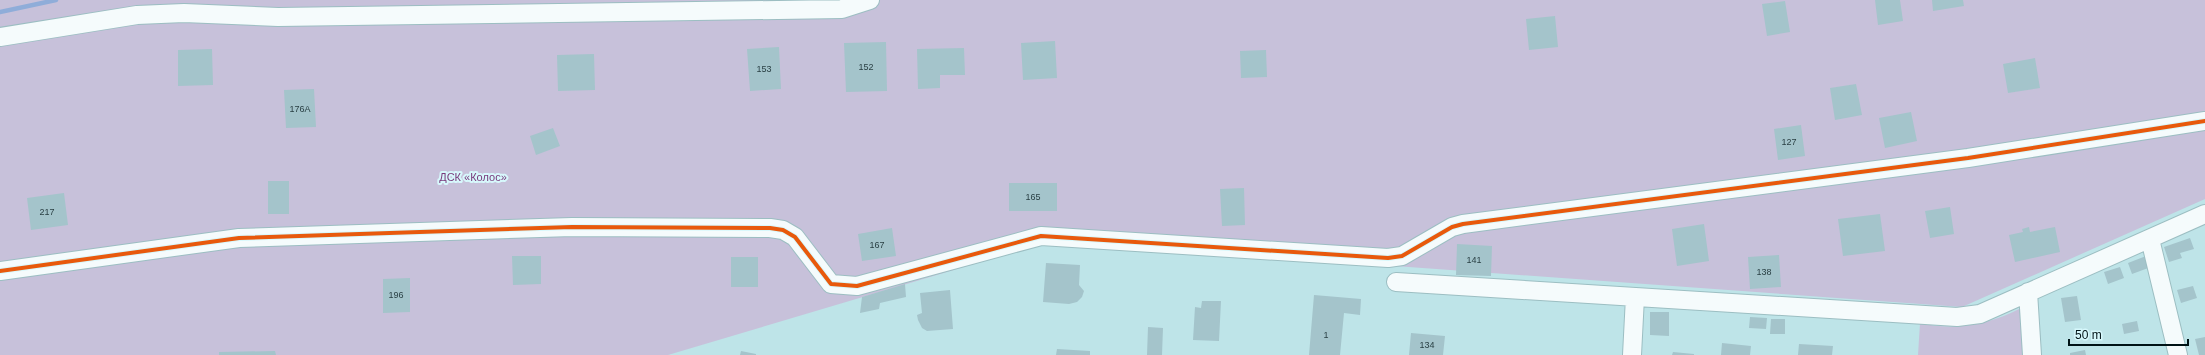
<svg xmlns="http://www.w3.org/2000/svg" width="2205" height="355" viewBox="0 0 2205 355" font-family="Arial,sans-serif">
  <style>
    .green { fill: #c7c1da }
    .lines { fill: none; stroke-linecap: round; stroke-linejoin: round }
    .stream { stroke: #8fadd9; stroke-width: 4.5 }
    .building { fill: #a4c4cb }
    .minor-casing { stroke: #9cbec2; stroke-width: 20 }
    .minor { stroke: #f5fbfc; stroke-width: 18 }
    .cycleway-casing { stroke: #d7f8fc; stroke-width: 6 }
    .cycleway { stroke: #e8590c; stroke-width: 4 }
    .labels { text-anchor: middle; stroke-width: 4; stroke-linejoin: round; paint-order: stroke }
    .number-label { font-size: 9px; fill: #293f43 }
    .park-label { font-size: 11px; fill: #793a7b; stroke: #d7f8fc }
  </style>
  <rect width="100%" height="100%" fill="#bee4e8"/>
  <path class="green" d="M 0,0 L 2205,0 L 2205,199 L 1962,307 L 1326,261 L 1041,244 L 668,355 L 0,355 Z
    M 2021,308 L 2026,355 L 1918,355 L 1920,323 C 1954,331 1989,325 2021,308 Z"/>
  <g class="lines">
    <path class="stream" d="M 0,12 L 56,0"/>
  </g>
  <path class="building" d="M 1875,0 L 1900,0 L 1903,21 L 1878,25 Z
    M 1932,0 L 1963,0 L 1964,6 L 1933,11 Z
    M 1785,1 L 1790,32 L 1767,36 L 1762,4 Z
    M 1555,16 L 1558,47 L 1529,50 L 1526,19 Z
    M 1055,41 L 1057,78 L 1023,80 L 1021,43 Z
    M 886,42 L 887,91 L 846,92 L 844,43 Z
    M 779,47 L 781,89 L 750,91 L 747,49 Z
    M 964,48 L 965,75 L 940,75 L 940,88 L 918,89 L 917,49 Z
    M 212,49 L 213,85 L 178,86 L 178,50 Z
    M 1266,50 L 1267,77 L 1241,78 L 1240,51 Z
    M 594,54 L 595,90 L 558,91 L 557,55 Z
    M 2035,58 L 2040,88 L 2008,93 L 2003,64 Z
    M 1856,84 L 1862,115 L 1835,120 L 1830,88 Z
    M 314,89 L 316,127 L 286,128 L 284,90 Z
    M 1911,112 L 1917,141 L 1885,148 L 1879,118 Z
    M 1801,125 L 1805,156 L 1778,160 L 1774,129 Z
    M 553,128 L 560,146 L 536,155 L 530,136 Z
    M 268,181 L 289,181 L 289,214 L 268,214 Z
    M 1009,183 L 1057,183 L 1057,211 L 1009,211 Z
    M 1244,188 L 1245,225 L 1222,226 L 1220,189 Z
    M 64,193 L 68,225 L 31,230 L 27,198 Z
    M 1950,207 L 1954,234 L 1930,238 L 1925,211 Z
    M 1880,214 L 1885,251 L 1843,256 L 1838,219 Z
    M 1704,224 L 1709,261 L 1677,266 L 1672,229 Z
    M 2029,227 L 2030,232 L 2055,227 L 2060,252 L 2015,262 L 2009,235 L 2023,232 L 2022,229 Z
    M 892,228 L 896,256 L 862,261 L 858,234 Z
    M 2190,238 L 2194,249 L 2180,253 L 2182,258 L 2169,262 L 2164,247 Z
    M 1457,244 L 1492,246 L 1491,276 L 1456,275 Z
    M 1779,255 L 1781,287 L 1750,289 L 1748,257 Z
    M 512,256 L 541,256 L 541,284 L 513,285 Z
    M 2146,256 L 2151,267 L 2132,274 L 2128,263 Z
    M 731,257 L 758,257 L 758,287 L 731,287 Z
    M 1046,263 L 1080,265 L 1079,285 L 1084,291 L 1082,297 L 1077,302 L 1069,304 L 1043,302 Z
    M 2120,267 L 2124,278 L 2108,284 L 2104,272 Z
    M 410,278 L 410,312 L 383,313 L 383,279 Z
    M 905,284 L 906,297 L 880,303 L 879,309 L 860,313 L 862,297 Z
    M 2193,286 L 2197,298 L 2181,303 L 2177,290 Z
    M 950,290 L 953,329 L 927,331 L 922,328 L 918,320 L 917,315 L 922,313 L 920,293 Z
    M 1314,295 L 1361,299 L 1360,315 L 1344,313 L 1340,355 L 1309,355 Z
    M 2077,296 L 2081,320 L 2065,322 L 2061,298 Z
    M 1202,301 L 1221,301 L 1219,341 L 1193,340 L 1195,307 L 1201,308 Z
    M 1650,312 L 1669,312 L 1669,336 L 1650,335 Z
    M 1750,317 L 1767,318 L 1766,329 L 1749,328 Z
    M 1771,319 L 1785,319 L 1785,334 L 1770,334 Z
    M 2137,321 L 2139,331 L 2124,334 L 2122,324 Z
    M 1148,327 L 1163,328 L 1162,355 L 1147,355 Z
    M 1411,333 L 1445,336 L 1443,355 L 1409,355 Z
    M 2205,337 L 2205,355 L 2199,355 L 2195,339 Z
    M 1722,343 L 1751,346 L 1750,355 L 1721,355 Z
    M 1799,344 L 1833,346 L 1832,355 L 1798,355 Z
    M 1057,349 L 1090,351 L 1090,355 L 1056,355 Z
    M 2085,350 L 2086,355 L 2070,355 L 2070,353 Z
    M 275,351 L 276,355 L 219,355 L 219,352 Z
    M 741,351 L 756,354 L 756,355 L 740,355 Z
    M 1673,352 L 1694,354 L 1694,355 L 1672,355 Z"/>
  <g class="lines">
    <defs>
      <path id="minor" d="M 0,37 L 137,15 L 184,13 L 278,17 L 842,9 L 870,0
        M 2150,239 L 2178,355
        M 0,271 L 239,238 L 572,227 L 770,228 L 783,230 L 795,237 L 831,284 L 857,286 L 1041,236 L 1388,258 L 1402,256 L 1452,227 L 1463,224 L 1968,158 L 2205,121
        M 1396,282 L 1957,317 L 1980,314 L 2205,214
        M 2028,292 L 2032,355
        M 1632,355 L 1635,297"/>
    </defs>
    <use href="#minor" class="minor-casing"/>
    <use href="#minor" class="minor"/>
    <defs>
      <path id="cycleway" d="M 0,271 L 239,238 L 572,227 L 770,228 L 783,230 L 795,237 L 831,284 L 857,286 L 1041,236 L 1388,258 L 1402,256 L 1452,227 L 1463,224 L 1968,158 L 2205,121"/>
    </defs>
    <use href="#cycleway" class="cycleway-casing"/>
    <use href="#cycleway" class="cycleway"/>
  </g>
  <g class="labels">
    <g class="number-label">
      <text x="866" y="70">152</text>
      <text x="764" y="72">153</text>
      <text x="300" y="112">176А</text>
      <text x="1789" y="145">127</text>
      <text x="1033" y="200">165</text>
      <text x="47" y="215">217</text>
      <text x="877" y="248">167</text>
      <text x="1474" y="263">141</text>
      <text x="1764" y="275">138</text>
      <text x="396" y="298">196</text>
      <text x="1326" y="338">1</text>
      <text x="1427" y="348">134</text>
    </g>
    <g class="park-label">
      <text x="473" y="181">ДСК «Колос»</text>
    </g>
  </g>
  <path d="M2069 339v6h119v-6" fill="none" stroke="#001316" stroke-width="2"/>
  <text x="2075" y="339" font-size="12" fill="#001316" stroke="#d7f8fc" stroke-width="3" paint-order="stroke">50 m</text>
</svg>
